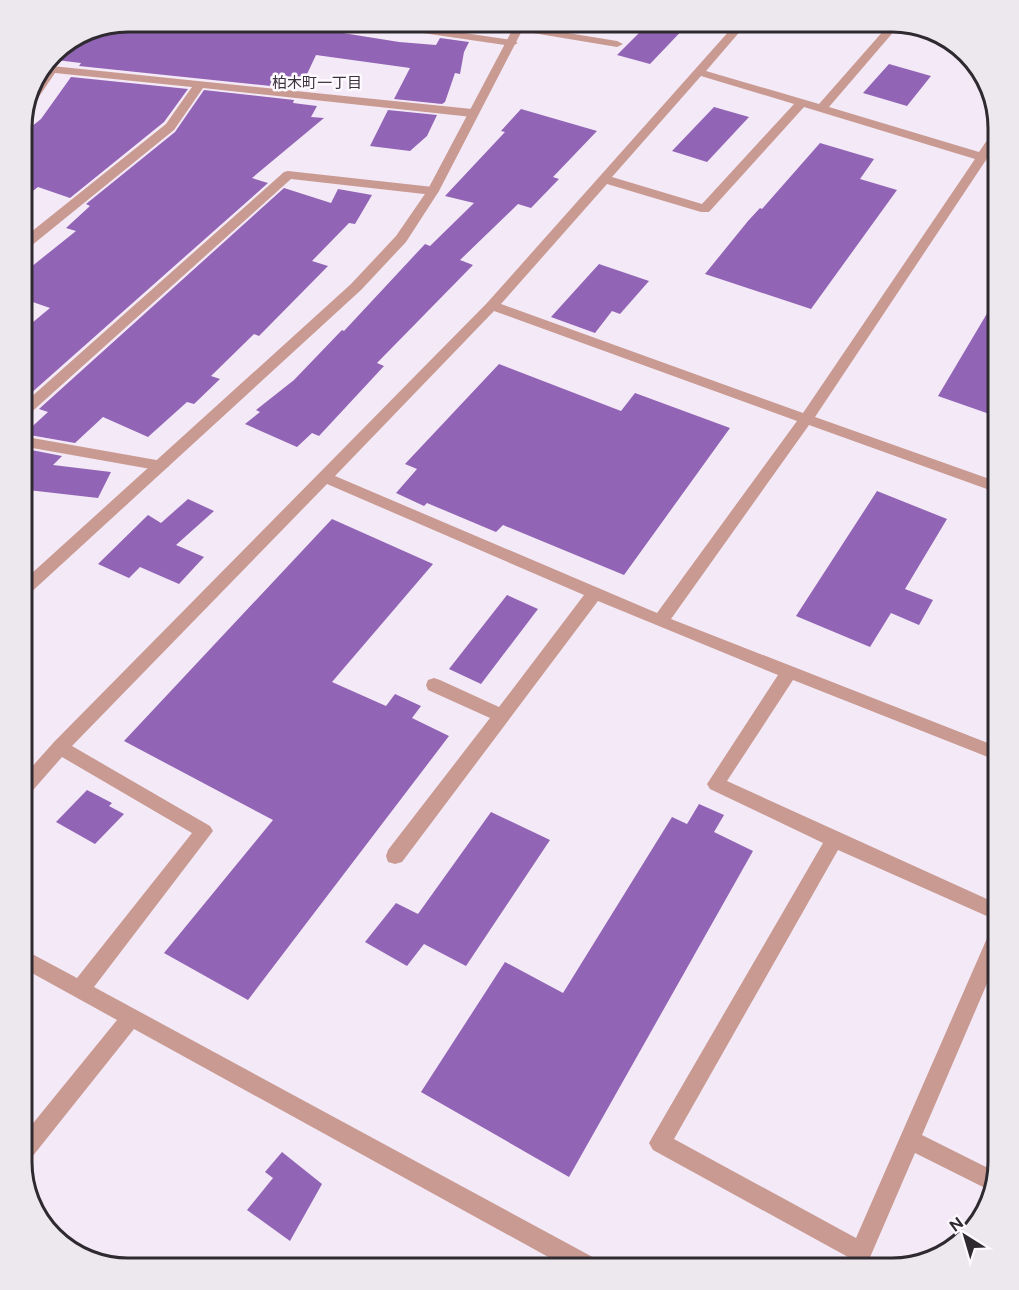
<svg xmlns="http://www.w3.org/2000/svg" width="1019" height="1290" viewBox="0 0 1019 1290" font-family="Figtree,'Noto Sans JP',sans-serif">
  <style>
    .building { fill: #9164b5 }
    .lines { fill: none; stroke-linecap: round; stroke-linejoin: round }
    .service { fill: #c99a92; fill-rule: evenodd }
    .minor { fill: #c99a92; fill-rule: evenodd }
    .tertiary { fill: #c99a92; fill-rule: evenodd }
    .labels { text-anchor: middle; stroke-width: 5; stroke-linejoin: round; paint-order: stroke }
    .far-neighbourhood-label { font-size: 15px; fill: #3a323c; stroke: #fef9ff }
    .rim { fill: none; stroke: #2e2a2f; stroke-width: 3 }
  </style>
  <rect width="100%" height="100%" fill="#f4e9f7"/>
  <path class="building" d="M 127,21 L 295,21 L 293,25 L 399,42 L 436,45 L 440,38 L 469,42 L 464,52 L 460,74 L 455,73 L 445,102 L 442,104 L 394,99 L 410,68 L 316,55 L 300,89 L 79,66 L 81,63 L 48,59 L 57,48 Z
    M 449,21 L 479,21 L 473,32 L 445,28 Z
    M 651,21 L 691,21 L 650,64 L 617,55 Z
    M 889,64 L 931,76 L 907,106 L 863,93 Z
    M 71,77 L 188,89 L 164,122 L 70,198 L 38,187 L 21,200 L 21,135 L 41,119 Z
    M 204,90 L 294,100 L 293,103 L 317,106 L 311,117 L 324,118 L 252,178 L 268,183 L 21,402 L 21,332 L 50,308 L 21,298 L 21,275 L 76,231 L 66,228 L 90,206 L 86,204 L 175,132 Z
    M 714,107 L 749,117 L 707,162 L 672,151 Z
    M 521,109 L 597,131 L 553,177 L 559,179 L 531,208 L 518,204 L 460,260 L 473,265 L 377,363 L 384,366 L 319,436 L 312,433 L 297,447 L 245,424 L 260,412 L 256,410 L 294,380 L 342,330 L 344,331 L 425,244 L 430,246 L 474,203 L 445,196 L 505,132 L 501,131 Z
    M 388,110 L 437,115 L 427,136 L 410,151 L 370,146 Z
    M 820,143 L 874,159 L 860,179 L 897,190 L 811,309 L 705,274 L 748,221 L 760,208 L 762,209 Z
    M 284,188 L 331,203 L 338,189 L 372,195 L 355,224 L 349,223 L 312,261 L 328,266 L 259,336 L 254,334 L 211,376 L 220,379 L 194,404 L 187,402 L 148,437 L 103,417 L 75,443 L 24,434 L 48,412 L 39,409 Z
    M 599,264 L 649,281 L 620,314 L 612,311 L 595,333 L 551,317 Z
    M 998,295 L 998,417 L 938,396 Z
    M 499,364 L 621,411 L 635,393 L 730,428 L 624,575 L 503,525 L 496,532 L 427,503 L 424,506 L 396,493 L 417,469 L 405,464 Z
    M 21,448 L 62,456 L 53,465 L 111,472 L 98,498 L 28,490 L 21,496 Z
    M 877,491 L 947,519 L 905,589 L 933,600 L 919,625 L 891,613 L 870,647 L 796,616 Z
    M 188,499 L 214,511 L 176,545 L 204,557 L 179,584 L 140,567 L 129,578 L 98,564 L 148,515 L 161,523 Z
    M 332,519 L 433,564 L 332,682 L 386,706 L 395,694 L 421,706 L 412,718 L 449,736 L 248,1000 L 164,953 L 273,820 L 124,741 Z
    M 507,595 L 538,609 L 481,684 L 449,669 Z
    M 87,790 L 112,803 L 109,806 L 124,814 L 95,844 L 56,822 Z
    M 699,804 L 724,815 L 714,832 L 753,851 L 569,1177 L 421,1092 L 505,962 L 563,993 L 672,817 L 687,824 Z
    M 491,812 L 550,840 L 466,966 L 424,944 L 407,966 L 365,942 L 396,903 L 418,914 Z
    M 282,1152 L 322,1184 L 290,1241 L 247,1210 L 273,1178 L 265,1172 Z"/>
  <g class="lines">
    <path class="service" d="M 738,21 L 749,21 L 706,71 L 819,104 L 892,21 L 902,22 L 829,107 L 979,152 L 994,130 L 998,129 L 998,142 L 815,417 L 998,482 L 998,493 L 809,425 L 671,619 L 998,747 L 998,761 L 793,680 L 727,781 L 998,904 L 998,921 L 838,850 L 674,1139 L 856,1238 L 988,936 L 991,930 L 998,927 L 998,958 L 922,1135 L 996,1172 L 991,1191 L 915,1153 L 865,1269 L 843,1269 L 848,1257 L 653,1150 L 649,1143 L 653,1136 L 823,843 L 710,789 L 707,784 L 778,675 L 598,601 L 402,862 L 395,864 L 388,862 L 386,856 L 388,850 L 490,718 L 428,690 L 426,685 L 428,680 L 434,678 L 440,680 L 499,707 L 584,595 L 327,484 L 72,746 L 210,826 L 213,831 L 94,987 L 600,1261 L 603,1269 L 570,1269 L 134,1029 L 28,1162 L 22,1165 L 21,1138 L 117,1020 L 21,967 L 21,948 L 77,978 L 192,833 L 62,757 L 27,797 L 21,799 L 21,779 L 54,742 L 487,303 ZM 701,76 L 794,104 L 702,204 L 612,177 ZM 804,107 L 975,159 L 803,413 L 501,304 L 607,184 L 701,212 L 709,212 ZM 494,311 L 797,421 L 657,613 L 335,476 Z
      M 519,25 L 617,41 L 623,44 L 617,47 L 515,30 L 514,28 Z"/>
    <path class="minor" d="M 356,21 L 384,21 L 512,40 L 518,43 L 512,46 L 361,24 Z
      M 52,66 L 472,109 L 478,113 L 472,117 L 203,88 L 174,130 L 26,250 L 21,251 L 21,240 L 166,124 L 192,87 L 55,73 L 28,113 L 23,114 L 27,97 L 48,67 Z
      M 288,171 L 433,187 L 439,191 L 433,195 L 291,179 L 26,417 L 21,419 L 21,406 L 284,172 Z
      M 21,436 L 162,461 L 169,466 L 162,471 L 21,446 Z"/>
    <path class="tertiary" d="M 517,21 L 527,21 L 439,191 L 406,242 L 361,290 L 27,596 L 21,598 L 21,583 L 351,284 L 396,236 L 427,191 Z"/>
  </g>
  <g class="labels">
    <g class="far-neighbourhood-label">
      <text x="317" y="88">柏木町一丁目</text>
    </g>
  </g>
  <path d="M0 0H1019V1290H0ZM128 32H892A96 96 0 0 1 988 128V1162A96 96 0 0 1 892 1258H128A96 96 0 0 1 32 1162V128A96 96 0 0 1 128 32Z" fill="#ede8ee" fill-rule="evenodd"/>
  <path class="rim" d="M128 32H892A96 96 0 0 1 988 128V1162A96 96 0 0 1 892 1258H128A96 96 0 0 1 32 1162V128A96 96 0 0 1 128 32Z"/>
  <g transform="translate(965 1236) rotate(323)" stroke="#fef9ff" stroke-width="4.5" paint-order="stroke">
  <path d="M0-4.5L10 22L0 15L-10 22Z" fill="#2e2a2f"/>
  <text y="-9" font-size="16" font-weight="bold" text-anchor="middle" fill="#2e2a2f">N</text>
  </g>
</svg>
